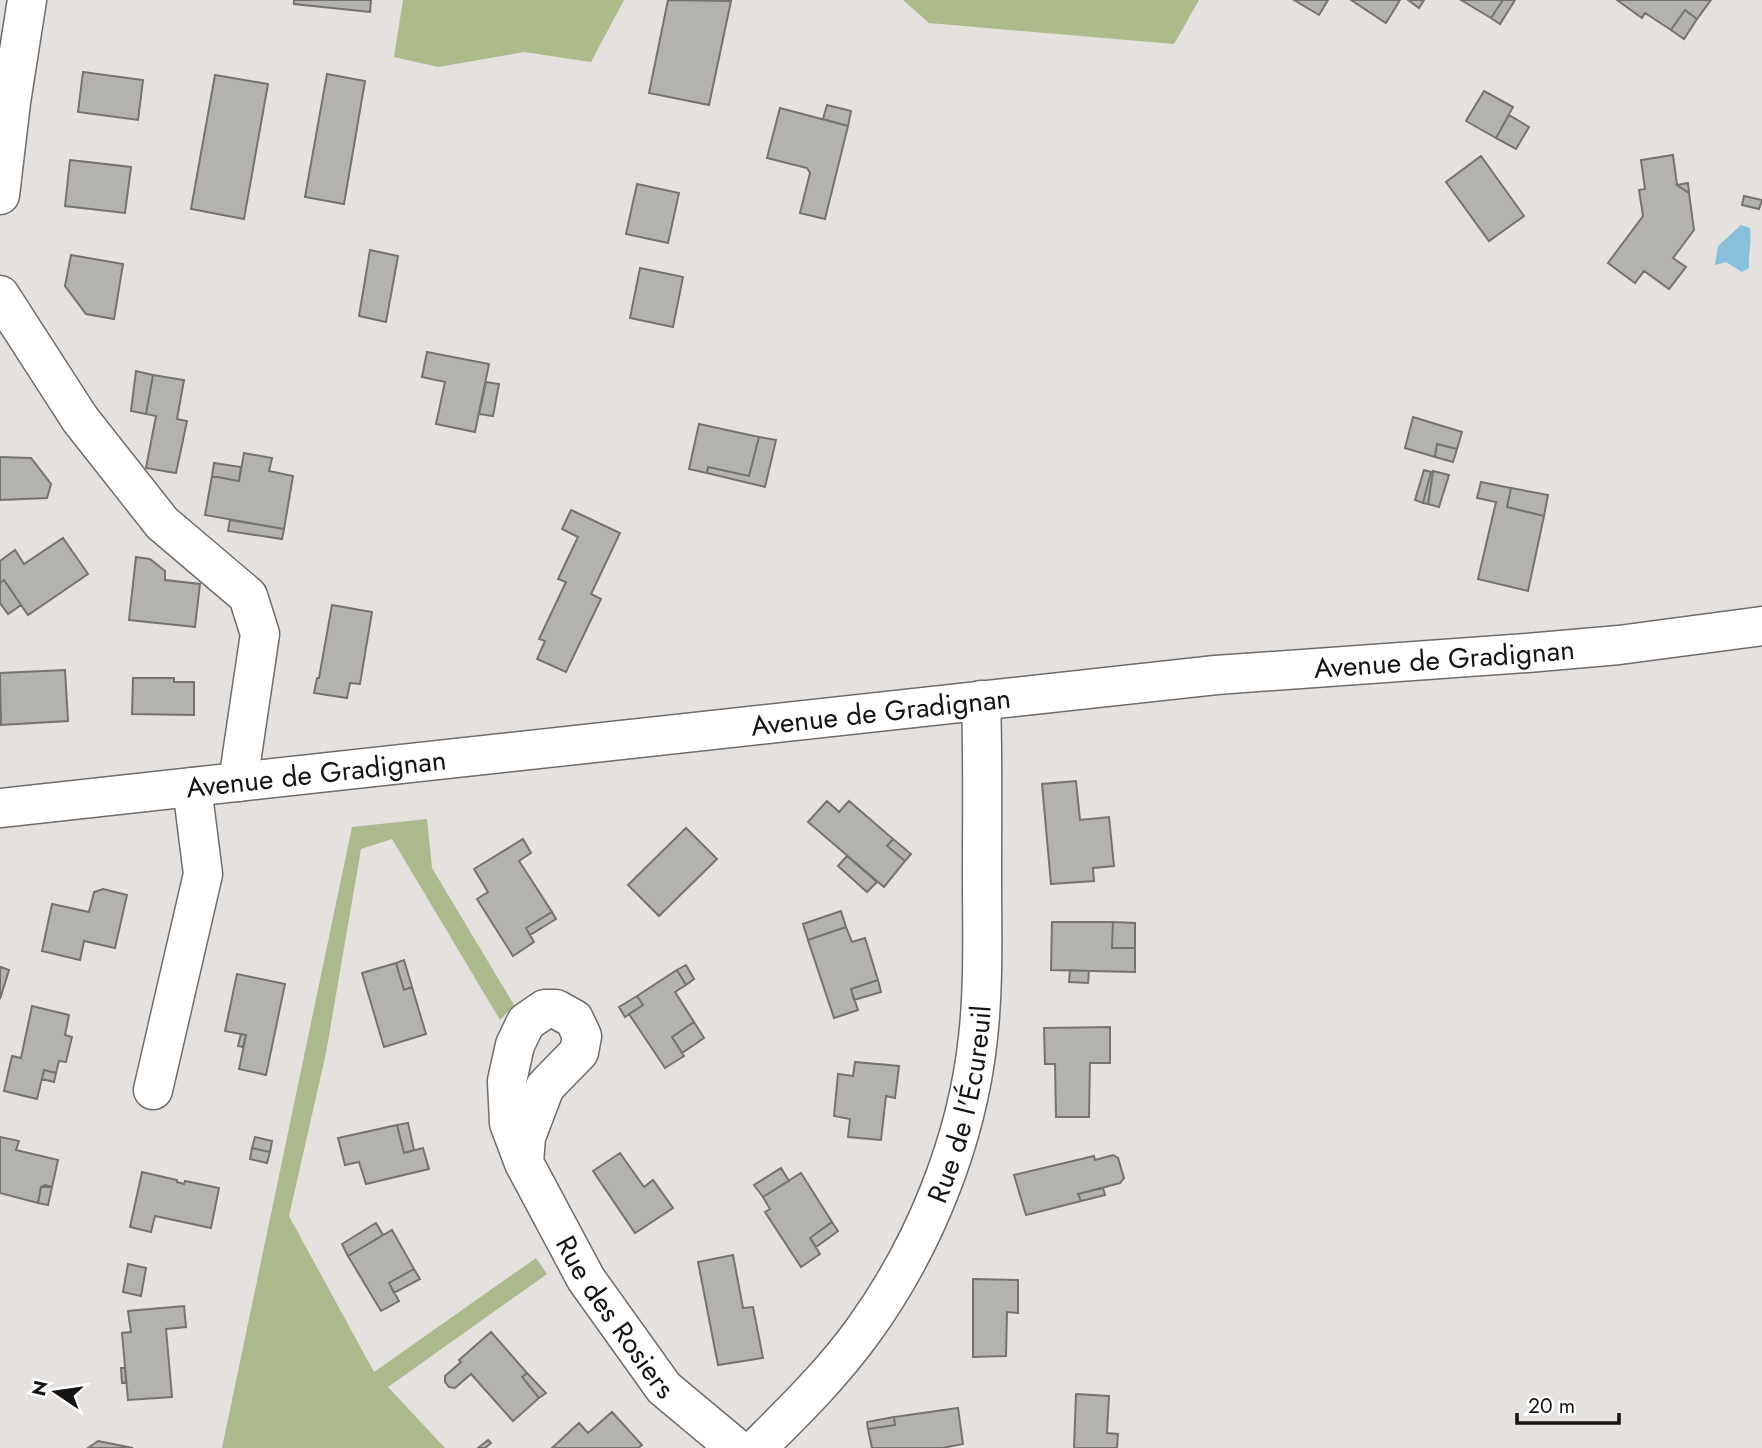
<svg xmlns="http://www.w3.org/2000/svg" width="1762" height="1448" viewBox="0 0 1762 1448" font-family="Jost,sans-serif">
  <style>
    .green { fill: #abb98d }
    .forest { fill: #acbb89 }
    .water { fill: #88bfdb }
    .building { fill: #b4b2af; stroke: #757370; stroke-width: 2 }
    .lines { fill: none; stroke-linecap: round; stroke-linejoin: round }
    .minor-casing { stroke: #6f6c6a; stroke-width: 41 }
    .tertiary-casing { stroke: #6f6c6a; stroke-width: 41 }
    .minor { stroke: #fff; stroke-width: 38 }
    .tertiary { stroke: #fff; stroke-width: 38 }
    .labels { text-anchor: middle; stroke-width: 7; stroke-linejoin: round; paint-order: stroke }
    .street-label { font-size: 28px; fill: #151413; stroke: #fff }
  </style>
  <rect width="100%" height="100%" fill="#e4e1de"/>
  <path class="green" d="M 427,819 L 432,868 L 514,1005 L 500,1020 L 392,839 L 361,849 L 326,1053 L 289,1216 L 374,1372 L 536,1258 L 547,1274 L 388,1387 L 445,1448 L 222,1448 L 352,827 Z"/>
  <path class="forest" d="M 403,0 L 624,0 L 591,62 L 524,52 L 438,67 L 394,57 Z
    M 903,0 L 1199,0 L 1174,44 L 929,23 Z"/>
  <path class="water" d="M 1741,225 L 1750,228 C 1752,242 1748,254 1749,268 L 1742,272 L 1726,262 L 1715,265 L 1718,246 Z"/>
  <path class="building" d="M 294,0 L 371,0 L 370,12 L 294,4 Z
    M 668,0 L 731,1 L 709,105 L 649,93 Z
    M 1294,0 L 1328,0 L 1319,15 Z
    M 1351,0 L 1400,0 L 1386,23 Z
    M 1408,0 L 1424,0 L 1419,8 Z
    M 1461,0 L 1503,0 L 1491,18 Z
    M 1503,0 L 1515,0 L 1500,24 L 1491,18 Z
    M 1617,0 L 1711,0 L 1697,19 L 1685,10 L 1671,30 L 1645,13 L 1642,18 Z
    M 1685,10 L 1697,19 L 1684,39 L 1671,30 Z
    M 83,72 L 143,80 L 138,120 L 78,112 Z
    M 327,74 L 365,81 L 344,204 L 305,197 Z
    M 215,75 L 268,84 L 244,219 L 191,209 Z
    M 1484,91 L 1513,107 L 1496,138 L 1466,121 Z
    M 827,105 L 851,111 L 848,126 L 823,119 Z
    M 780,108 L 848,126 L 825,219 L 800,213 L 810,173 L 807,168 L 767,158 Z
    M 1509,115 L 1529,127 L 1516,149 L 1496,138 Z
    M 1673,155 L 1677,185 L 1689,193 L 1694,230 L 1673,258 L 1686,267 L 1669,289 L 1644,271 L 1635,283 L 1608,263 L 1643,216 L 1639,190 L 1645,189 L 1641,160 Z
    M 1481,156 L 1524,216 L 1489,241 L 1446,182 Z
    M 70,160 L 131,167 L 125,213 L 65,206 Z
    M 1688,183 L 1689,193 L 1677,185 Z
    M 637,184 L 679,193 L 668,243 L 626,234 Z
    M 1744,196 L 1762,200 L 1759,209 L 1742,205 Z
    M 370,250 L 398,256 L 386,322 L 359,316 Z
    M 71,255 L 123,264 L 114,319 L 86,314 L 65,286 Z
    M 640,268 L 683,277 L 673,327 L 630,318 Z
    M 427,352 L 489,364 L 475,432 L 436,424 L 445,382 L 422,377 Z
    M 136,371 L 153,375 L 146,414 L 131,411 Z
    M 153,375 L 184,380 L 177,419 L 187,421 L 176,473 L 146,468 L 156,416 L 146,414 Z
    M 486,382 L 499,384 L 493,416 L 479,414 Z
    M 1413,417 L 1462,432 L 1457,449 L 1437,444 L 1435,457 L 1405,448 Z
    M 699,424 L 759,437 L 749,476 L 708,467 L 707,473 L 689,469 Z
    M 759,437 L 776,440 L 765,487 L 707,473 L 708,467 L 749,476 Z
    M 1437,444 L 1457,449 L 1453,462 L 1435,457 Z
    M 244,453 L 272,458 L 269,471 L 293,476 L 284,529 L 205,515 L 212,476 L 239,481 Z
    M 0,457 L 31,458 L 51,484 L 47,498 L 0,500 Z
    M 214,463 L 241,467 L 239,481 L 212,476 Z
    M 1424,470 L 1431,472 L 1423,503 L 1415,500 Z
    M 1433,471 L 1449,475 L 1439,507 L 1428,504 Z
    M 1431,472 L 1433,472 L 1428,504 L 1423,503 Z
    M 1481,482 L 1511,488 L 1507,507 L 1544,516 L 1528,591 L 1478,579 L 1496,502 L 1477,498 Z
    M 1511,488 L 1548,495 L 1544,516 L 1507,507 Z
    M 571,510 L 620,533 L 591,594 L 601,599 L 566,672 L 537,659 L 545,641 L 539,639 L 566,582 L 558,579 L 578,537 L 562,529 Z
    M 230,520 L 284,529 L 282,539 L 228,531 Z
    M 63,538 L 88,574 L 28,615 L 4,580 L 0,583 L 0,561 L 15,550 L 24,564 Z
    M 136,557 L 150,559 L 165,571 L 165,580 L 200,584 L 195,627 L 129,620 Z
    M 4,580 L 21,605 L 8,614 L 0,603 L 0,583 Z
    M 332,605 L 372,612 L 360,684 L 350,683 L 347,698 L 314,693 L 317,678 L 319,678 Z
    M 65,670 L 68,721 L 1,725 L 0,673 Z
    M 133,678 L 174,678 L 174,682 L 194,682 L 194,715 L 132,714 Z
    M 1076,781 L 1080,820 L 1109,817 L 1114,866 L 1093,868 L 1094,881 L 1051,884 L 1042,784 Z
    M 827,801 L 839,812 L 849,801 L 893,839 L 887,846 L 905,861 L 884,887 L 808,822 Z
    M 686,828 L 717,859 L 659,916 L 628,885 Z
    M 523,839 L 531,853 L 519,861 L 552,912 L 526,928 L 534,942 L 513,956 L 477,899 L 488,892 L 474,869 Z
    M 893,839 L 911,854 L 905,861 L 887,846 Z
    M 847,856 L 877,882 L 867,892 L 838,866 Z
    M 103,889 L 127,895 L 115,948 L 84,941 L 80,960 L 42,951 L 52,904 L 89,912 L 94,892 Z
    M 841,911 L 846,927 L 808,940 L 803,924 Z
    M 552,912 L 556,919 L 530,935 L 526,928 Z
    M 1052,922 L 1113,922 L 1112,948 L 1135,948 L 1135,972 L 1051,970 Z
    M 1113,922 L 1135,923 L 1135,948 L 1112,948 Z
    M 846,927 L 852,942 L 865,938 L 878,980 L 851,989 L 858,1010 L 834,1018 L 808,940 Z
    M 404,960 L 412,987 L 404,990 L 396,963 Z
    M 396,963 L 404,990 L 412,987 L 426,1034 L 384,1047 L 362,973 Z
    M 686,965 L 694,979 L 686,985 L 677,970 Z
    M 1,967 L 9,970 L 0,999 L 0,971 Z
    M 677,970 L 686,985 L 675,992 L 694,1022 L 672,1037 L 684,1056 L 665,1068 L 629,1014 L 643,1005 L 637,996 Z
    M 1070,970 L 1089,971 L 1088,983 L 1069,982 Z
    M 237,974 L 285,984 L 266,1075 L 239,1069 L 246,1035 L 225,1031 Z
    M 878,980 L 881,992 L 854,1000 L 851,989 Z
    M 637,996 L 643,1005 L 625,1017 L 619,1007 Z
    M 32,1006 L 69,1015 L 65,1035 L 72,1037 L 66,1062 L 59,1061 L 56,1073 L 44,1070 L 37,1099 L 4,1091 L 12,1056 L 21,1058 Z
    M 694,1022 L 704,1038 L 682,1053 L 672,1037 Z
    M 1110,1027 L 1110,1063 L 1090,1063 L 1089,1117 L 1056,1117 L 1055,1064 L 1045,1064 L 1044,1028 Z
    M 241,1034 L 246,1035 L 243,1047 L 238,1046 Z
    M 855,1062 L 899,1066 L 895,1098 L 886,1096 L 881,1140 L 848,1137 L 850,1119 L 834,1116 L 838,1074 L 853,1076 Z
    M 44,1070 L 56,1073 L 54,1082 L 42,1079 Z
    M 408,1123 L 414,1150 L 404,1153 L 397,1125 Z
    M 397,1125 L 404,1153 L 423,1148 L 429,1169 L 366,1184 L 359,1162 L 345,1165 L 338,1138 Z
    M 0,1137 L 19,1141 L 16,1150 L 58,1160 L 52,1187 L 41,1187 L 38,1203 L 0,1193 Z
    M 255,1137 L 272,1141 L 270,1152 L 252,1148 Z
    M 252,1148 L 270,1152 L 267,1163 L 250,1159 Z
    M 620,1153 L 644,1187 L 653,1180 L 673,1208 L 635,1233 L 593,1171 Z
    M 1113,1155 L 1118,1158 L 1124,1178 L 1120,1183 L 1078,1194 L 1081,1201 L 1026,1215 L 1014,1175 L 1094,1156 L 1095,1160 Z
    M 781,1168 L 789,1181 L 763,1197 L 754,1185 Z
    M 142,1172 L 177,1180 L 177,1182 L 184,1184 L 185,1181 L 219,1188 L 211,1228 L 155,1216 L 151,1232 L 130,1227 Z
    M 801,1173 L 832,1222 L 810,1238 L 820,1254 L 801,1267 L 765,1212 L 770,1209 L 763,1197 Z
    M 45,1185 L 52,1187 L 48,1205 L 38,1203 L 41,1187 Z
    M 1103,1188 L 1105,1195 L 1081,1201 L 1078,1194 Z
    M 832,1222 L 838,1231 L 816,1247 L 810,1238 Z
    M 376,1223 L 383,1235 L 348,1256 L 342,1244 Z
    M 392,1230 L 414,1269 L 389,1283 L 399,1301 L 381,1311 L 348,1256 Z
    M 733,1255 L 743,1308 L 753,1307 L 763,1358 L 718,1365 L 698,1262 Z
    M 128,1264 L 146,1268 L 141,1296 L 123,1292 Z
    M 414,1269 L 420,1279 L 394,1293 L 389,1283 Z
    M 973,1279 L 1018,1280 L 1018,1313 L 1007,1312 L 1006,1356 L 973,1357 Z
    M 184,1306 L 186,1327 L 166,1329 L 172,1397 L 128,1400 L 122,1333 L 131,1332 L 128,1311 Z
    M 491,1332 L 527,1373 L 522,1377 L 539,1398 L 513,1421 L 471,1374 L 455,1388 L 449,1387 L 445,1382 L 445,1376 L 461,1362 L 459,1360 Z
    M 121,1368 L 125,1368 L 126,1382 L 122,1383 Z
    M 527,1373 L 546,1393 L 539,1398 L 522,1377 Z
    M 1076,1394 L 1109,1396 L 1107,1433 L 1118,1434 L 1117,1448 L 1074,1448 Z
    M 958,1408 L 963,1444 L 942,1448 L 872,1448 L 868,1429 L 895,1425 L 894,1417 Z
    M 612,1412 L 642,1445 L 638,1448 L 552,1448 L 579,1423 L 588,1433 Z
    M 894,1417 L 895,1425 L 868,1429 L 867,1422 Z
    M 488,1440 L 491,1443 L 485,1448 L 478,1448 Z
    M 98,1441 L 133,1448 L 88,1448 Z"/>
  <g class="lines">
    <defs>
      <g id="minor">
        <path d="M 0,195 L 11,102 L 27,0"/>
        <path d="M 0,295 L 80,419 L 162,523 L 248,596 L 260,634 L 238,782"/>
        <path d="M 153,1090 L 203,874 L 192,787"/>
        <path id="s1" d="M 524,1163 L 526,1137 L 545,1087 L 579,1052 L 582,1036 L 574,1019 L 556,1009 L 545,1009 L 526,1022 L 515,1045 L 507,1081 L 509,1123 L 524,1163 L 586,1279 L 664,1388 L 736,1448"/>
        <path id="s2" d="M 757,1448 C 795,1410 832,1374 863,1331 C 924,1247 967,1141 978,1038 C 984,984 982,929 982,874 C 982,816 983,758 981,700"/>
      </g>
      <g id="tertiary">
        <path id="s3" d="M 0,808 L 1216,675 L 1527,653 L 1619,645 L 1762,626"/>
      </g>
    </defs>
    <use href="#minor" class="minor-casing"/>
    <use href="#tertiary" class="tertiary-casing"/>
    <use href="#minor" class="minor"/>
    <use href="#tertiary" class="tertiary"/>
  </g>
  <g class="labels">
    <g class="street-label">
      <text dy="10" stroke="none"><textPath href="#s3" startOffset="1452">Avenue de Gradignan</textPath></text>
      <text dy="10" stroke="none"><textPath href="#s3" startOffset="886">Avenue de Gradignan</textPath></text>
      <text dy="10" stroke="none"><textPath href="#s3" startOffset="318">Avenue de Gradignan</textPath></text>
      <text dy="10" stroke="none"><textPath href="#s2" startOffset="408">Rue de l'Écureuil</textPath></text>
      <text dy="10" stroke="none"><textPath href="#s1" startOffset="544">Rue des Rosiers</textPath></text>
    </g>
  </g>
  <g transform="translate(56 1392) rotate(283)" stroke="#ffffff" stroke-width="5" paint-order="stroke">
  <path d="M0-5L12 26L0 18L-12 26Z" fill="#151413"/>
  <text y="-10" font-size="19" font-weight="bold" text-anchor="middle" fill="#151413">N</text>
  </g>
  <path d="M1517 1413v10h102v-10" fill="none" stroke="#151413" stroke-width="3.5"/>
  <text x="1528" y="1413" font-size="21" fill="#151413" stroke="#ffffff" stroke-width="5" paint-order="stroke">20 m</text>
</svg>
